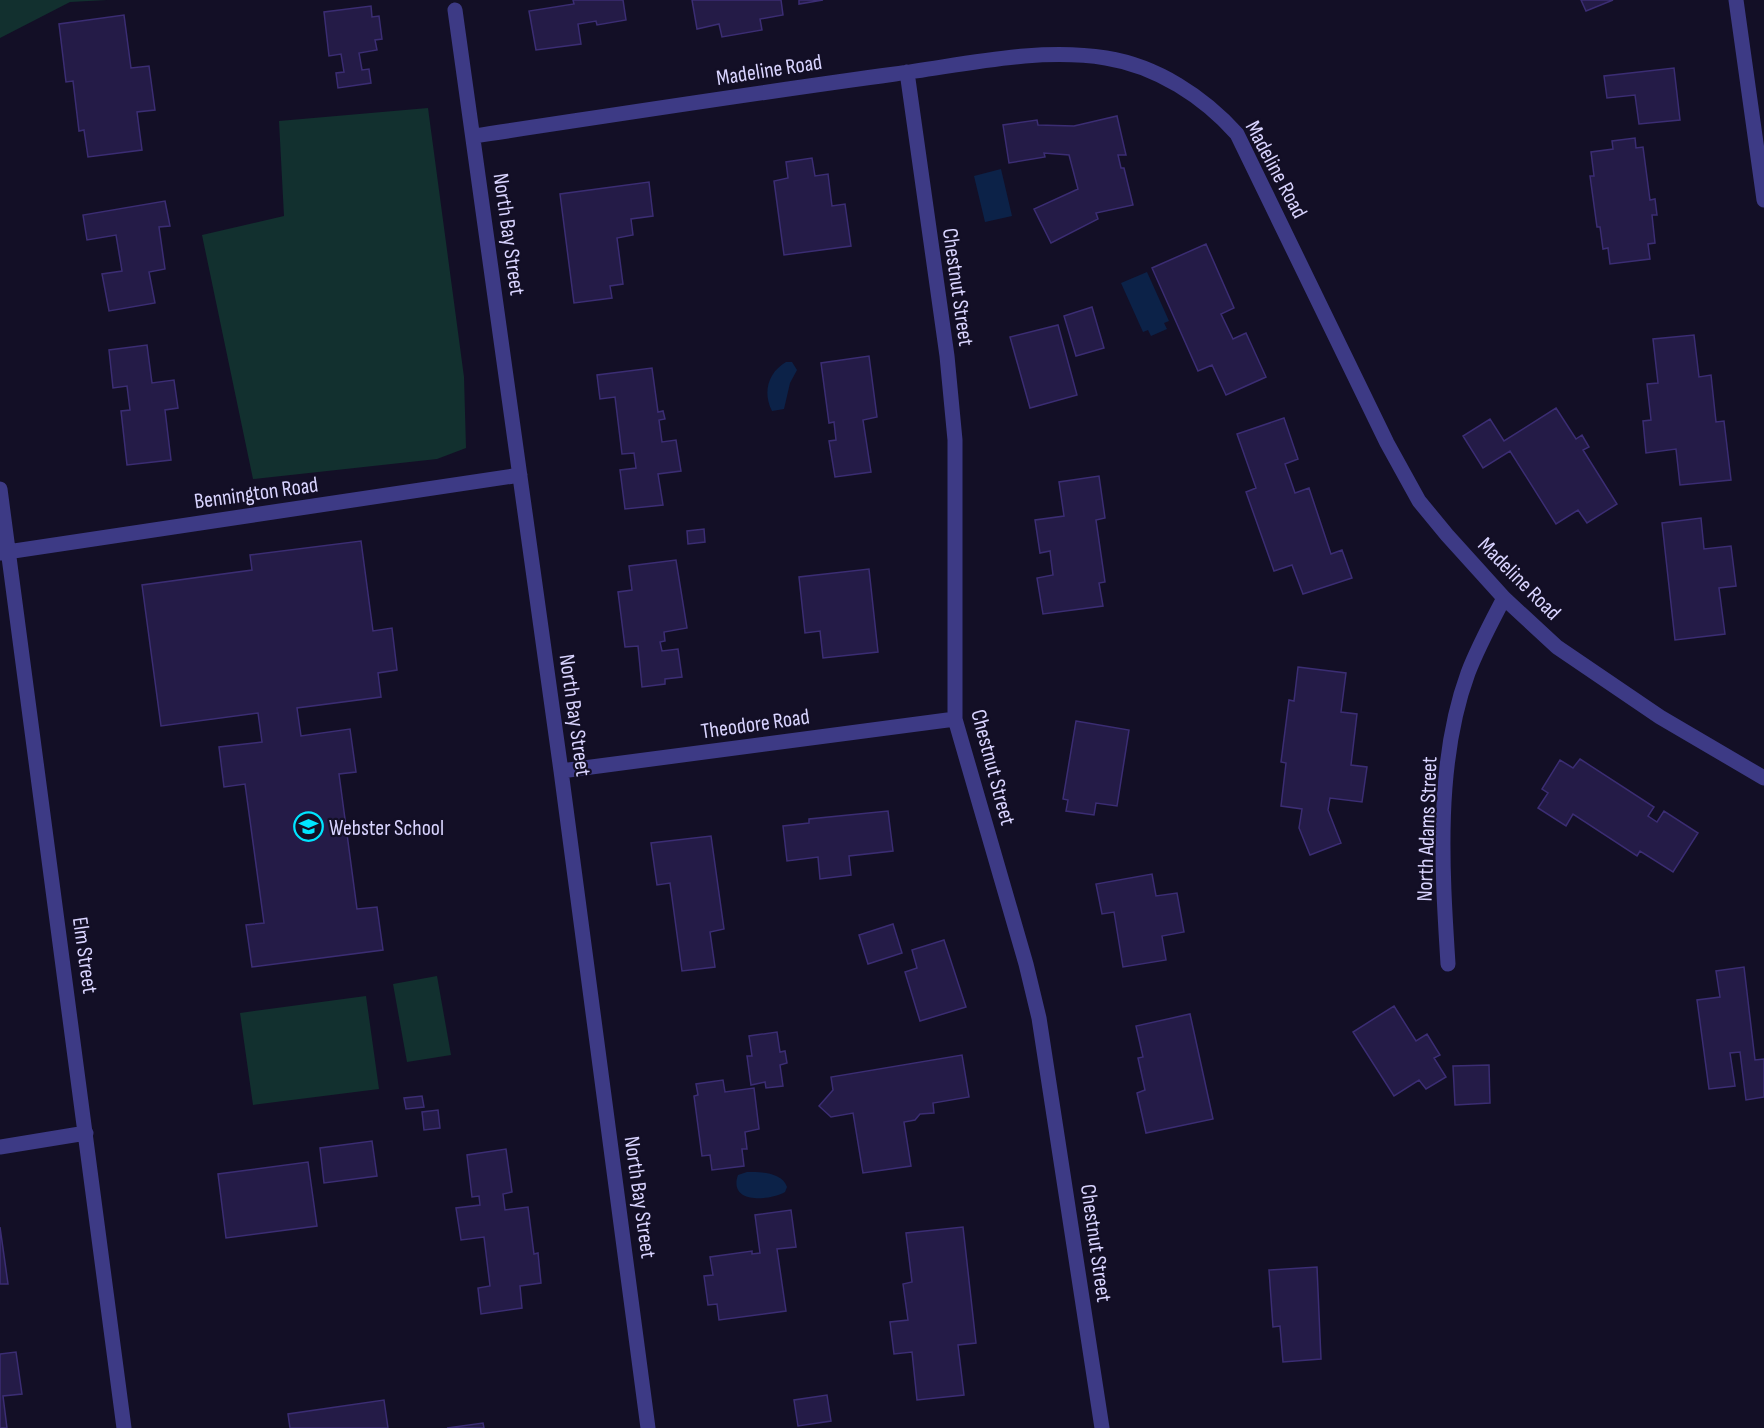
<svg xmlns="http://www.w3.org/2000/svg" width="1764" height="1428" viewBox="0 0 1764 1428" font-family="'Sofia Sans Condensed',sans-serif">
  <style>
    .green { fill: #12302f }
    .water { fill: #0c2248 }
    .building { fill: #241b47; stroke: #3b2d73; stroke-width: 1.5 }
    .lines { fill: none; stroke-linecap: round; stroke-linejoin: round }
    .street { stroke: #3d3a85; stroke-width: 15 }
    .labels { text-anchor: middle; stroke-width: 4.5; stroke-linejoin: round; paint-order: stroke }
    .street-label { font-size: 22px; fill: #d9d4ff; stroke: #130f26 }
    .poi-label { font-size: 22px; fill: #d9d4ff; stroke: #130f26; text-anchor: start }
  </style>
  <rect width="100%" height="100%" fill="#130f26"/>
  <path class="green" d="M 0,0 L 107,0 L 70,2 L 0,38 Z
    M 428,108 L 464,377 L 466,448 L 437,459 L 253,479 L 202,235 L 284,216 L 279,121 Z
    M 437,976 L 451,1055 L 407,1062 L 393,984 Z
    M 366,996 L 379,1089 L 253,1105 L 240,1013 Z"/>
  <path class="water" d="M 1001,169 L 1012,216 L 985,222 L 974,176 Z
    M 1147,272 L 1169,321 L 1164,323 L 1167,329 L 1151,336 L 1148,330 L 1143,332 L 1121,283 Z
    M 786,362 L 792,362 L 797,370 L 790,383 L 784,409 L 772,411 C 762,391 769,372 786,362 Z
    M 747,1172 C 760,1172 782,1172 787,1187 L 785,1192 C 769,1201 728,1204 738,1175 Z"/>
  <path class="building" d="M 573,0 L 623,0 L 626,20 L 597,25 L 596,21 L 578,24 L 581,44 L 536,50 L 529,11 L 574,4 Z
    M 692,0 L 781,0 L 783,15 L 760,19 L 762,30 L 722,37 L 719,24 L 697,29 Z
    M 799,0 L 823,0 L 799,4 Z
    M 1581,0 L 1613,0 L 1586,11 Z
    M 371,6 L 372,17 L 379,16 L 382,39 L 375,40 L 377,50 L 359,53 L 362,70 L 369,69 L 371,83 L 338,88 L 336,73 L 344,72 L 341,54 L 329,56 L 324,12 Z
    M 124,15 L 131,68 L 149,66 L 155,110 L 137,112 L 142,150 L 88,157 L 84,130 L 79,131 L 73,81 L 66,82 L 59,24 Z
    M 1674,68 L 1680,120 L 1639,124 L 1635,95 L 1607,98 L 1604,76 Z
    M 1117,116 L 1126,155 L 1118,155 L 1121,168 L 1124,168 L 1133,205 L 1096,213 L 1098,219 L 1051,243 L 1034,209 L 1078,189 L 1069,155 L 1044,153 L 1045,157 L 1009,163 L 1003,125 L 1037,120 L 1038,125 L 1074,126 Z
    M 1635,138 L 1636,148 L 1643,147 L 1650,200 L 1655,199 L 1657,215 L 1652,215 L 1655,243 L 1648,244 L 1650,259 L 1610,264 L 1608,248 L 1603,249 L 1600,227 L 1597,227 L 1590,176 L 1594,176 L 1591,152 L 1613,149 L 1612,141 Z
    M 812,158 L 815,176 L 828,174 L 832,206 L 845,204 L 851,246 L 784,255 L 774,181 L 788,178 L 786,162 Z
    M 649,182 L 653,216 L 631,219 L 633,235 L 617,238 L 623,284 L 610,286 L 612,298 L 574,303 L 560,194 Z
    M 165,201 L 170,226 L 159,227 L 165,269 L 149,272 L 155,303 L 109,311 L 102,274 L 122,271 L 116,235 L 87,240 L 83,215 Z
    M 1206,244 L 1234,308 L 1221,314 L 1233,339 L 1246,333 L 1266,377 L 1226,395 L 1212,365 L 1198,371 L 1152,268 Z
    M 1092,307 L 1104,348 L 1076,356 L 1064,316 Z
    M 1058,325 L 1077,395 L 1030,408 L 1010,337 Z
    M 1694,335 L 1699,377 L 1711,375 L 1716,422 L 1724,421 L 1731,480 L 1680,485 L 1676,449 L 1646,453 L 1643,421 L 1651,420 L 1647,384 L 1658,383 L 1653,339 Z
    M 147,345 L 152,383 L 174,380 L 178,408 L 165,410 L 171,460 L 127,465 L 121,411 L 130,410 L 127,386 L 113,388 L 109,350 Z
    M 869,356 L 877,417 L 863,420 L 871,472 L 835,477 L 829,441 L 836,440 L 834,422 L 829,423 L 821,363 Z
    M 652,368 L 658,412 L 663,411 L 665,419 L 659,420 L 662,442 L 676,440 L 681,471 L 658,474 L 663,505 L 625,509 L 620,470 L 636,468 L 634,453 L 622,454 L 615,397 L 600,399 L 597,375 Z
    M 1556,408 L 1576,439 L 1582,435 L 1589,447 L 1583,450 L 1617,504 L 1587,523 L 1578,510 L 1556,524 L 1510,451 L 1483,468 L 1463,436 L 1490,419 L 1504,441 Z
    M 1284,418 L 1298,459 L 1285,464 L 1295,493 L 1309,488 L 1331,554 L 1342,550 L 1352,578 L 1303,594 L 1292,565 L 1274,571 L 1246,492 L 1256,488 L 1237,434 Z
    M 1099,476 L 1105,518 L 1096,520 L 1105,582 L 1099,583 L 1103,606 L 1043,614 L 1037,578 L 1053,575 L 1050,551 L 1040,553 L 1035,520 L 1064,516 L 1059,482 Z
    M 1701,518 L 1704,549 L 1731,546 L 1736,586 L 1719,588 L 1725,634 L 1675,640 L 1662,523 Z
    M 704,529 L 705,542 L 688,544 L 687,531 Z
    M 361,541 L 373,631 L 392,628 L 397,670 L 378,673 L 381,697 L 297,708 L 301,736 L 350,729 L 356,772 L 339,774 L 357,909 L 377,907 L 383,950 L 252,967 L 246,925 L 264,923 L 245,784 L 224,787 L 219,747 L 262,742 L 258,713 L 161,726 L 142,585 L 252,570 L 250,555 Z
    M 676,560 L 687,628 L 664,632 L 665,641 L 660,642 L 662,651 L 678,649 L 682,677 L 665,679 L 665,684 L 642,687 L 638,646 L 625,647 L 618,592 L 632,590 L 629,566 Z
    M 869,569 L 878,652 L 823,658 L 820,631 L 805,633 L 799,577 Z
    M 1298,667 L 1346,673 L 1341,712 L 1357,714 L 1351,765 L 1367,767 L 1362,802 L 1330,798 L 1328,810 L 1341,843 L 1310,855 L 1299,828 L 1302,809 L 1281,806 L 1286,763 L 1281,762 L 1289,700 L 1294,701 Z
    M 1076,721 L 1129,730 L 1117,806 L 1096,803 L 1094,815 L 1066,811 L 1068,800 L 1063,799 Z
    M 1580,759 L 1654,807 L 1648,816 L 1657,822 L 1664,811 L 1698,833 L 1673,872 L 1640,851 L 1637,856 L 1573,814 L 1566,826 L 1538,808 L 1548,793 L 1542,789 L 1560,760 L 1573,768 Z
    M 888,811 L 893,851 L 849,856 L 851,875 L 820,879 L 818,857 L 787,861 L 783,826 L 809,823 L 809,819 Z
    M 711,836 L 724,929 L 710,932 L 715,967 L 682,971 L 670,883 L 657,885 L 651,843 Z
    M 1152,874 L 1156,896 L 1177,893 L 1184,932 L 1162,936 L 1166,960 L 1123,967 L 1114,912 L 1102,914 L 1096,884 Z
    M 893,924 L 902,953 L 868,964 L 859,935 Z
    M 944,940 L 966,1007 L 920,1021 L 905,972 L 917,968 L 912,950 Z
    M 1744,967 L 1755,1060 L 1764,1059 L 1764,1097 L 1746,1100 L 1740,1052 L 1730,1053 L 1735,1086 L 1709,1089 L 1697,1000 L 1720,997 L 1716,971 Z
    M 1394,1006 L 1416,1041 L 1427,1034 L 1440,1055 L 1434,1058 L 1446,1077 L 1426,1089 L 1419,1080 L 1394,1096 L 1353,1032 Z
    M 1190,1014 L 1213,1119 L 1146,1133 L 1137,1093 L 1145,1090 L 1138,1058 L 1143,1057 L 1136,1026 Z
    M 777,1032 L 780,1052 L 785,1051 L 787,1063 L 780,1065 L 783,1086 L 766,1088 L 765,1082 L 751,1085 L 747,1056 L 752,1056 L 749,1036 Z
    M 962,1055 L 969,1097 L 933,1103 L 934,1113 L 920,1114 L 915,1120 L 904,1122 L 911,1166 L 863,1173 L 853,1113 L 831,1117 L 819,1106 L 833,1090 L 831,1077 Z
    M 1489,1065 L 1490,1103 L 1455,1105 L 1453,1066 Z
    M 723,1080 L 725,1092 L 754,1088 L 759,1129 L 745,1132 L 747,1149 L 742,1149 L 744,1166 L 712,1170 L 710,1155 L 702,1156 L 694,1096 L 698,1095 L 696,1084 Z
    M 422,1096 L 424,1107 L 406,1109 L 404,1098 Z
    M 438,1110 L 440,1128 L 424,1130 L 422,1112 Z
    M 372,1141 L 377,1176 L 324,1183 L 320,1148 Z
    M 506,1149 L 512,1192 L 503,1194 L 505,1210 L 528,1207 L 534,1254 L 538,1253 L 541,1283 L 520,1286 L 522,1308 L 481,1314 L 478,1288 L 490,1286 L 484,1237 L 461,1240 L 456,1208 L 480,1205 L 479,1196 L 472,1197 L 467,1155 Z
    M 308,1162 L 317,1226 L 226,1238 L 218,1174 Z
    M 791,1210 L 796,1247 L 777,1249 L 786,1311 L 719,1320 L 717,1304 L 708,1305 L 704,1276 L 713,1275 L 710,1257 L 752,1251 L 752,1254 L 760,1253 L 755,1215 Z
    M 0,1227 L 8,1284 L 0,1284 Z
    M 963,1227 L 976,1343 L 958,1345 L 964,1395 L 917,1400 L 912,1352 L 894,1354 L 890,1322 L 908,1320 L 903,1284 L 912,1282 L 906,1233 Z
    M 1317,1267 L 1321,1359 L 1283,1362 L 1280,1326 L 1273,1327 L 1269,1270 Z
    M 16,1352 L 22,1394 L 3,1396 L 7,1428 L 0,1428 L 0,1354 Z
    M 827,1395 L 831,1421 L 798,1426 L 794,1400 Z
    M 384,1400 L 388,1428 L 290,1428 L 288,1414 Z
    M 483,1423 L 484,1428 L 447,1428 Z"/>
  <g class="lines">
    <path class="street" d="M 1736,0 L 1764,200
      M 455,10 L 561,771 L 648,1428
      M 907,72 L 947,356 L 955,440 L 955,719 L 1026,964 L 1039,1018 L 1102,1428
      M 474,136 C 614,115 754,93 895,74 C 964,65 1037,47 1106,58 C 1157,66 1204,97 1237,134 L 1387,443 L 1419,501 L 1447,535 L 1504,598 L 1557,647 L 1660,717 L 1764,778
      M 0,489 L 124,1428
      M 0,553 L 520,475
      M 561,771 L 955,719
      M 1448,964 C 1442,869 1435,763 1468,673 C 1478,647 1491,623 1504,598
      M 0,1147 L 86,1133"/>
  </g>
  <defs>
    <symbol id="school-ring" viewBox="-11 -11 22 22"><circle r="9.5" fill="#130f26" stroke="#00e5ff" stroke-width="1.5"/><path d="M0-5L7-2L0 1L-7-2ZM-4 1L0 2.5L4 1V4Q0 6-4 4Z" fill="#00e5ff"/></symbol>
  </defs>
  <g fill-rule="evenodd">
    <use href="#school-ring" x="292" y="810" width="33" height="33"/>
  </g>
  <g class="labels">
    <g class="street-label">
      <text transform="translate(769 69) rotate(-9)" y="8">Madeline Road</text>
      <text transform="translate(1277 169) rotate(62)" y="8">Madeline Road</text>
      <text transform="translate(510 234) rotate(82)" y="8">North Bay Street</text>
      <text transform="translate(959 287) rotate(82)" y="8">Chestnut Street</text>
      <text transform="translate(256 492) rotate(-8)" y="8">Bennington Road</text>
      <text transform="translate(1520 578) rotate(45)" y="8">Madeline Road</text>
      <text transform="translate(576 715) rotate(82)" y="8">North Bay Street</text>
      <text transform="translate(755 723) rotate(-8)" y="8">Theodore Road</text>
      <text transform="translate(994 767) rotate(75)" y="8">Chestnut Street</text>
      <text transform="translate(1426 829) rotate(-88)" y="8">North Adams Street</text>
      <text transform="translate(86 955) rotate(82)" y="8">Elm Street</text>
      <text transform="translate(641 1197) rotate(82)" y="8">North Bay Street</text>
      <text transform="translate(1097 1243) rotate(82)" y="8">Chestnut Street</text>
    </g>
    <g class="poi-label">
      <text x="329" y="835">Webster School</text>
    </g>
  </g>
</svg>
